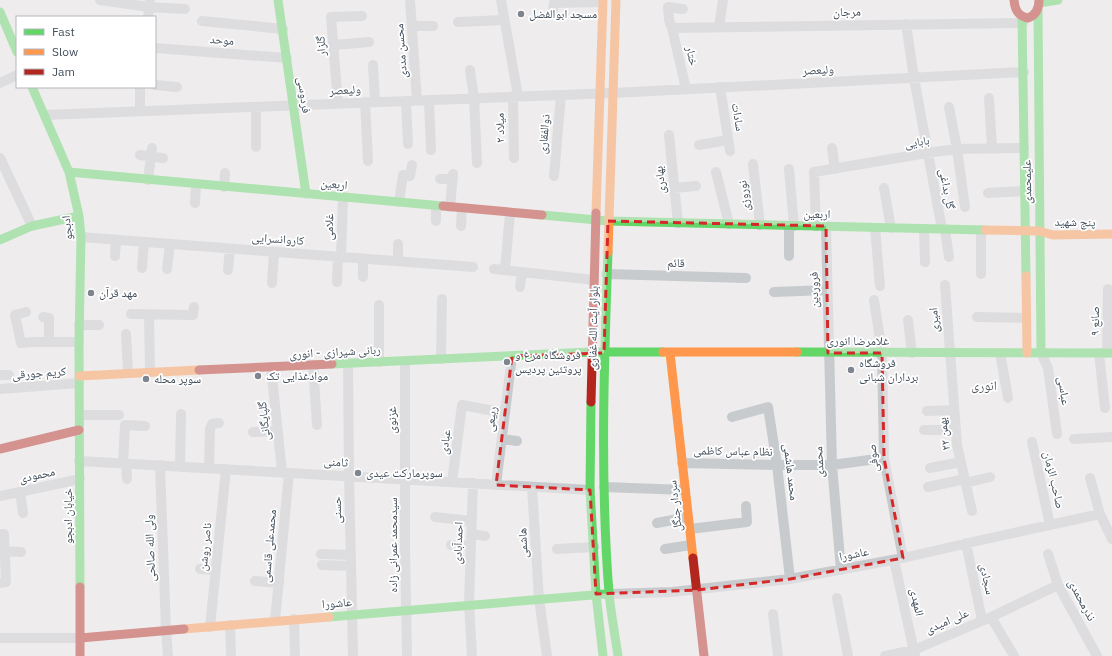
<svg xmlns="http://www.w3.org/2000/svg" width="1112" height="656" viewBox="0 0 1112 656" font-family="'IBM Plex Sans','Noto Naskh Arabic',sans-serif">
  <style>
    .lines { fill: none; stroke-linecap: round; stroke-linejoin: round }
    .street { stroke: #c8cbce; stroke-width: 10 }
    .fast { stroke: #63d668; stroke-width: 9 }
    .slow { stroke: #ff974d; stroke-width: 9 }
    .jam { stroke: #b3261e; stroke-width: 9 }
    .marked { fill: none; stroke: #d62828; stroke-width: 3; stroke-dasharray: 8 5; stroke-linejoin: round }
    .poi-dot { fill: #7e858e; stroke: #fff; stroke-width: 1.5 }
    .labels { text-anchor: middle; stroke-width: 3.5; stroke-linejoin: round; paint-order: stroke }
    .street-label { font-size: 12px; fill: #424e5b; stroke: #fff }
    .poi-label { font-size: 12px; fill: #424e5b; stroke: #fff; text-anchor: start }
    .neighbourhood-label { font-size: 13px; fill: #585c62; stroke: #fff }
  </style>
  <rect width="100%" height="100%" fill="#eeecec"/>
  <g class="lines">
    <path class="street" d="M 100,0 L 149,7 L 185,9
      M 410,0 L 417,101
      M 501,0 L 518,96
      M 683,9 L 668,7 L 669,20 L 672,28 L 686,89
      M 553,10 L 554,3 L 602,2
      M 148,17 L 150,0
      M 202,21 L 283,29
      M 458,22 L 504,20
      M 906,24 L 914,78 L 942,229
      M 412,26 L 433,26
      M 719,27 L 723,0
      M 672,28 L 1023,23
      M 334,45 L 369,42
      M 155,48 L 287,58
      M 373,65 L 375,101
      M 470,70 L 474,98 L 477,163
      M 0,83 L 17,75
      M 155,85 L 177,87
      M 720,87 L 730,151
      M 513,96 L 514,158
      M 989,98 L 992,148
      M 429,100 L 431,150
      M 406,101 L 408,144
      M 365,102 L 368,161
      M 338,103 L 331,17 L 362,16
      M 949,107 L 957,149 L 965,207
      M 140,111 L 140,87
      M 45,115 L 613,93 L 1024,72
      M 669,135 L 678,223
      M 699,145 L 728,140
      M 256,147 L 256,107
      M 832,148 L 835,169
      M 140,155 L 163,158
      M 0,158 L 32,226
      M 753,164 L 760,225
      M 789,169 L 794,226
      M 716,172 L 729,224
      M 554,176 L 561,95
      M 440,179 L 453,179
      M 148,180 L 152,148
      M 224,187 L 225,173
      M 674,188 L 696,186
      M 884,188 L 891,228
      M 988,193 L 1025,191
      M 399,202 L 403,175 L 410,176 L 412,165
      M 195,203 L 196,184
      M 450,207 L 453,174
      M 436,221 L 436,206
      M 461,226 L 462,208
      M 789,226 L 789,256
      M 816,226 L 814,172 L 927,153 L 957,149 L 1024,148
      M 826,226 L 832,465 L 841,570
      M 875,228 L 880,286
      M 924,229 L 925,262
      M 945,230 L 949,257
      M 81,237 L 473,267
      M 398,244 L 398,261
      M 115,256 L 116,240
      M 341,257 L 343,197
      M 142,268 L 144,242
      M 167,269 L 170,244
      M 494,269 L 594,280
      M 228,270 L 230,249
      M 505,270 L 510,213
      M 606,274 L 746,278
      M 981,274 L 981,230
      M 363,277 L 363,259
      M 337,282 L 338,257
      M 272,283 L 274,252
      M 945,285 L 957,445 L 972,511
      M 520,287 L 522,272
      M 774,292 L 827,290
      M 874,300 L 882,353 L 884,458 L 903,558
      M 26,312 L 15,315 L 21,343 L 33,342 L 79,342
      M 131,314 L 193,315 L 194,307
      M 149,315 L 150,372
      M 43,317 L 49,318 L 49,342
      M 977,317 L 1026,318
      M 908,320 L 912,353
      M 79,325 L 99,325
      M 126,334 L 128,373
      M 1000,353 L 1008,398
      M 1041,353 L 1048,368 L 1057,434
      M 1099,353 L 1105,408
      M 1107,353 L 1108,289
      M 441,359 L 442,299
      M 405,361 L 405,546 L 407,656
      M 379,362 L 379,305
      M 348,363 L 349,476 L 353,656
      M 313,365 L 317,425
      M 271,367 L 282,472
      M 0,375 L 9,375
      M 0,389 L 79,383
      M 927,411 L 954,410
      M 80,415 L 119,415
      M 732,417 L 768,407 L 777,465 L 790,579
      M 924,430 L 956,430
      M 253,432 L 278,431
      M 502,439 L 517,441
      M 1074,439 L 1112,437
      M 1032,442 L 1050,525
      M 79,461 L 590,490
      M 123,463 L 125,425 L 145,426
      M 126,463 L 127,479
      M 682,463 L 777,465 L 832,465 L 884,458
      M 160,465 L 166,630 L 168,656
      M 180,467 L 181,414
      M 209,468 L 210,429 L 212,424 L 219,423
      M 930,468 L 961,462
      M 1090,478 L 1100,514 L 1112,539
      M 452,482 L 462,405 L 505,413
      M 965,483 L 990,477
      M 496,485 L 512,356
      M 532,487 L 539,599 L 547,656
      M 604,487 L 685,490
      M 928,487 L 965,479
      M 20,492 L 23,513
      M 0,496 L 80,479
      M 435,517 L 471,521
      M 657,523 L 688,517
      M 690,529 L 747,522 L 746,506
      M 0,534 L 4,534 L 6,582 L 0,583
      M 471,534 L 485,536
      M 966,543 L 982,620
      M 451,545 L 471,546
      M 557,549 L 594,547
      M 665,549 L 691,545
      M 5,551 L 21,552
      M 321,554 L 351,555
      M 1048,554 L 1058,585 L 1097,656
      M 894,560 L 915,656
      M 322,565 L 351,566
      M 200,569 L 216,570
      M 255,581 L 279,583
      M 609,594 L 672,592 L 790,579 L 903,558 L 977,541 L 1100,514
      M 837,598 L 848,656
      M 773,614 L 778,656
      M 991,617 L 1014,656
      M 294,619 L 295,656
      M 275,621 L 289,473
      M 230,625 L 231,656
      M 210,627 L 226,469
      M 0,638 L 80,638
      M 472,656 L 469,604 L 473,483
      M 885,656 L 914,650 L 991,617 L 1058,585"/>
    <path class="fast" d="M 278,0 L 306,194
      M 1039,3 L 1058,0
      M 1038,10 L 1041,353
      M 0,12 L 17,52
      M 1022,17 L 1026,276
      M 32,87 L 69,172 L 79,216 L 81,237 L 79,342 L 80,587
      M 69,172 L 443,206
      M 542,215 L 608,221 L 985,230
      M 0,240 L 32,226 L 79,216
      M 608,252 C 604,365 600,479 609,593 C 611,614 615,635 618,656
      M 797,352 L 1112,353
      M 332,364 L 591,352 L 663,352
      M 591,402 L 590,490 L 596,594 L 603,656
      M 329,617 L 605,594"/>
    <path class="slow" d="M 596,213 L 603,0
      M 985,230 L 1039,231 L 1053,235 L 1112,234
      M 608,252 L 616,0
      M 1026,276 L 1027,353
      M 663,352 L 797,352
      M 670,353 L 693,558
      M 79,376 L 199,370
      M 184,629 L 329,617"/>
    <path class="jam" d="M 1014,0 C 1015,10 1018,16 1028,18 C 1036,15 1039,9 1039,0
      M 443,206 L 542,215
      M 199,370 L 332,364
      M 591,402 L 596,213
      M 0,449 L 79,430
      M 693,558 L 704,656
      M 80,587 L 80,656
      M 80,638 L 184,629"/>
  </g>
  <path d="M0 0H1112V656H0ZM 608,221 L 826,226 L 828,353 L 882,353 L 884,458 L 903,558 L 790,579 L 697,590 L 596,594 L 590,490 L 496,485 L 512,356 L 604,353 Z" fill="#eeecec" fill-opacity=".55" fill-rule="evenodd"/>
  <path class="marked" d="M 608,221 L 826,226 L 828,353 L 882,353 L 884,458 L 903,558 L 790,579 L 697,590 L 596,594 L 590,490 L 496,485 L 512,356 L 604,353 Z"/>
  <g class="poi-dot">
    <circle cx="521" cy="14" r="4"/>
    <circle cx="91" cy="293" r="4"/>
    <circle cx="507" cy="362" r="4"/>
    <circle cx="851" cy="370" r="4"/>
    <circle cx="258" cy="376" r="4"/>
    <circle cx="146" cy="379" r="4"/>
    <circle cx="358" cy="473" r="4"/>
  </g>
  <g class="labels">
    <g class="street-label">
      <text transform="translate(847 12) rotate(-1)" y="4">مرجان</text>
      <text transform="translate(222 40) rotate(5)" y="4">موحد</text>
      <text transform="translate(321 46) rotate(-94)" y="4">گلزار</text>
      <text transform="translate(401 51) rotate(-94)" y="4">محسن مددی</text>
      <text transform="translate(692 56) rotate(77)" y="4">ختار</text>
      <text transform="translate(818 70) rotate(-3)" y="4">ولیعصر</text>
      <text transform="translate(345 90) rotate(-3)" y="4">ولیعصر</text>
      <text transform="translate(304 95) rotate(82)" y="4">فردوسی</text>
      <text transform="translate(738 117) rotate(81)" y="4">سادات</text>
      <text transform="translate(500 128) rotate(-91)" y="4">میلاد ۲</text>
      <text transform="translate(544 134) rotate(-85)" y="4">ذوالفقاری</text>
      <text transform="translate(917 142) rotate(-9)" y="4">بابایی</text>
      <text transform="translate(660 180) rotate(-96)" y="4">بهادری</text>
      <text transform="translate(1027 182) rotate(-91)" y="4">علیمحمدی</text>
      <text transform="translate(334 184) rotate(5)" y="4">اربعین</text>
      <text transform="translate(947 189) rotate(79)" y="4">گل بداغی</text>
      <text transform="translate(744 196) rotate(-97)" y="4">نوروزی</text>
      <text transform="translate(817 214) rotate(1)" y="4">اربعین</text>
      <text transform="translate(1075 222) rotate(1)" y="4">پنج شهید</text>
      <text transform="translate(329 227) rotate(-89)" y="4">غلامی</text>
      <text transform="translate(67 228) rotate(-96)" y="4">ادبجو</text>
      <text transform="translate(278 239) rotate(4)" y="4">کاروانسرایی</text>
      <text transform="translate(676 263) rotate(1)" y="4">قائم</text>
      <text transform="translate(814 290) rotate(-91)" y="4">فروردین</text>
      <text transform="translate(934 320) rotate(-94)" y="4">امیری</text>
      <text transform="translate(1095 321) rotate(-89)" y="4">صانع ۹</text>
      <text transform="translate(593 328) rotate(-89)" y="4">بلوار آیت الله غفاری</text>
      <text x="858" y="345">غلامرضا انوری</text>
      <text transform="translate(335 352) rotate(-3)" y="4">ربانی شیرازی - انوری</text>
      <text transform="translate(39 373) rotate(-4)" y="4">کریم جورقی</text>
      <text transform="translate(1064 391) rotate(82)" y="4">عباسی</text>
      <text transform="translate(491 419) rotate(-83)" y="4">ربیعی</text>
      <text transform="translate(392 420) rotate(-90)" y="4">غزنوی</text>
      <text transform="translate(264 421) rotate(-96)" y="4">گلپایگانی</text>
      <text transform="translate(944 434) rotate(-97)" y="4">۲۲ بهمن</text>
      <text transform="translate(445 442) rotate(-83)" y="4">عبادی</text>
      <text transform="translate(733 451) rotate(1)" y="4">نظام عباس کاظمی</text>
      <text transform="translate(873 458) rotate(-96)" y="4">صوفی</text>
      <text transform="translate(336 462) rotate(3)" y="4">ثامنی</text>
      <text transform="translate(819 462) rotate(-93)" y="4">محمدی</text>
      <text transform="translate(791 472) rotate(83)" y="4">محمد هاشمی</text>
      <text transform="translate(37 475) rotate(-12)" y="4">محمودی</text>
      <text transform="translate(1054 480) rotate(77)" y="4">صاحب الزمان</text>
      <text transform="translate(675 506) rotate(-96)" y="4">سردار جنگل</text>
      <text transform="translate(337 510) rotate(-91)" y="4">حسنی</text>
      <text transform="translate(68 516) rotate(-90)" y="4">خیابان ادبجو</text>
      <text transform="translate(458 543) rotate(-88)" y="4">احمدآبادی</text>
      <text transform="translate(523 543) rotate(-93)" y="4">هاشمی</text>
      <text transform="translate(393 545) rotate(-90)" y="4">سیدمحمد عمرانی زاده</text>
      <text transform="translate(269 546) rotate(-85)" y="4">محمدعلی قاسمی</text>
      <text transform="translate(205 547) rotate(-84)" y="4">ناصر روشن</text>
      <text transform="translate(150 548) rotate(-92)" y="4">ولی الله صالحی</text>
      <text transform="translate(854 554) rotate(-11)" y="4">عاشورا</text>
      <text transform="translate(987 579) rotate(78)" y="4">سجادی</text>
      <text transform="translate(1082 600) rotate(62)" y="4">نذرمحمدی</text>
      <text transform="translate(917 602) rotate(78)" y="4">المهدی</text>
      <text transform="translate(337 603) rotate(-5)" y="4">عاشورا</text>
      <text transform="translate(947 621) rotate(-23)" y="4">علی امیدی</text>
    </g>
    <g class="poi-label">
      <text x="529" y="18">مسجد ابوالفضل</text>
      <text x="99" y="297">مهد قرآن</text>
      <text x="515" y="359">فروشگاه مرغ و<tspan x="515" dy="14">پروتئین پردیس</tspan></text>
      <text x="859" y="367">فروشگاه<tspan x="859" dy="14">برداران شبانی</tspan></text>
      <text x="266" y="380">موادغذایی تک</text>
      <text x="154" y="383">سوپر محله</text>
      <text x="366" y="477">سوپرمارکت عیدی</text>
    </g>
    <g class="neighbourhood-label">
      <text x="984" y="390">انوری</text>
    </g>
  </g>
  <rect x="16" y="16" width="140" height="72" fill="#ffffff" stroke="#b3b8bd"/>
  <rect x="24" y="29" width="20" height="6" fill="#63d668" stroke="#b3b8bd"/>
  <text x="52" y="36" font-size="12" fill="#424e5b">Fast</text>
  <rect x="24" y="49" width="20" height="6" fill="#ff974d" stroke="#b3b8bd"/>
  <text x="52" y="56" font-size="12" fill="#424e5b">Slow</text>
  <rect x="24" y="69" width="20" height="6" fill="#b3261e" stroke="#b3b8bd"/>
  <text x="52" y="76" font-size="12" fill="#424e5b">Jam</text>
</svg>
